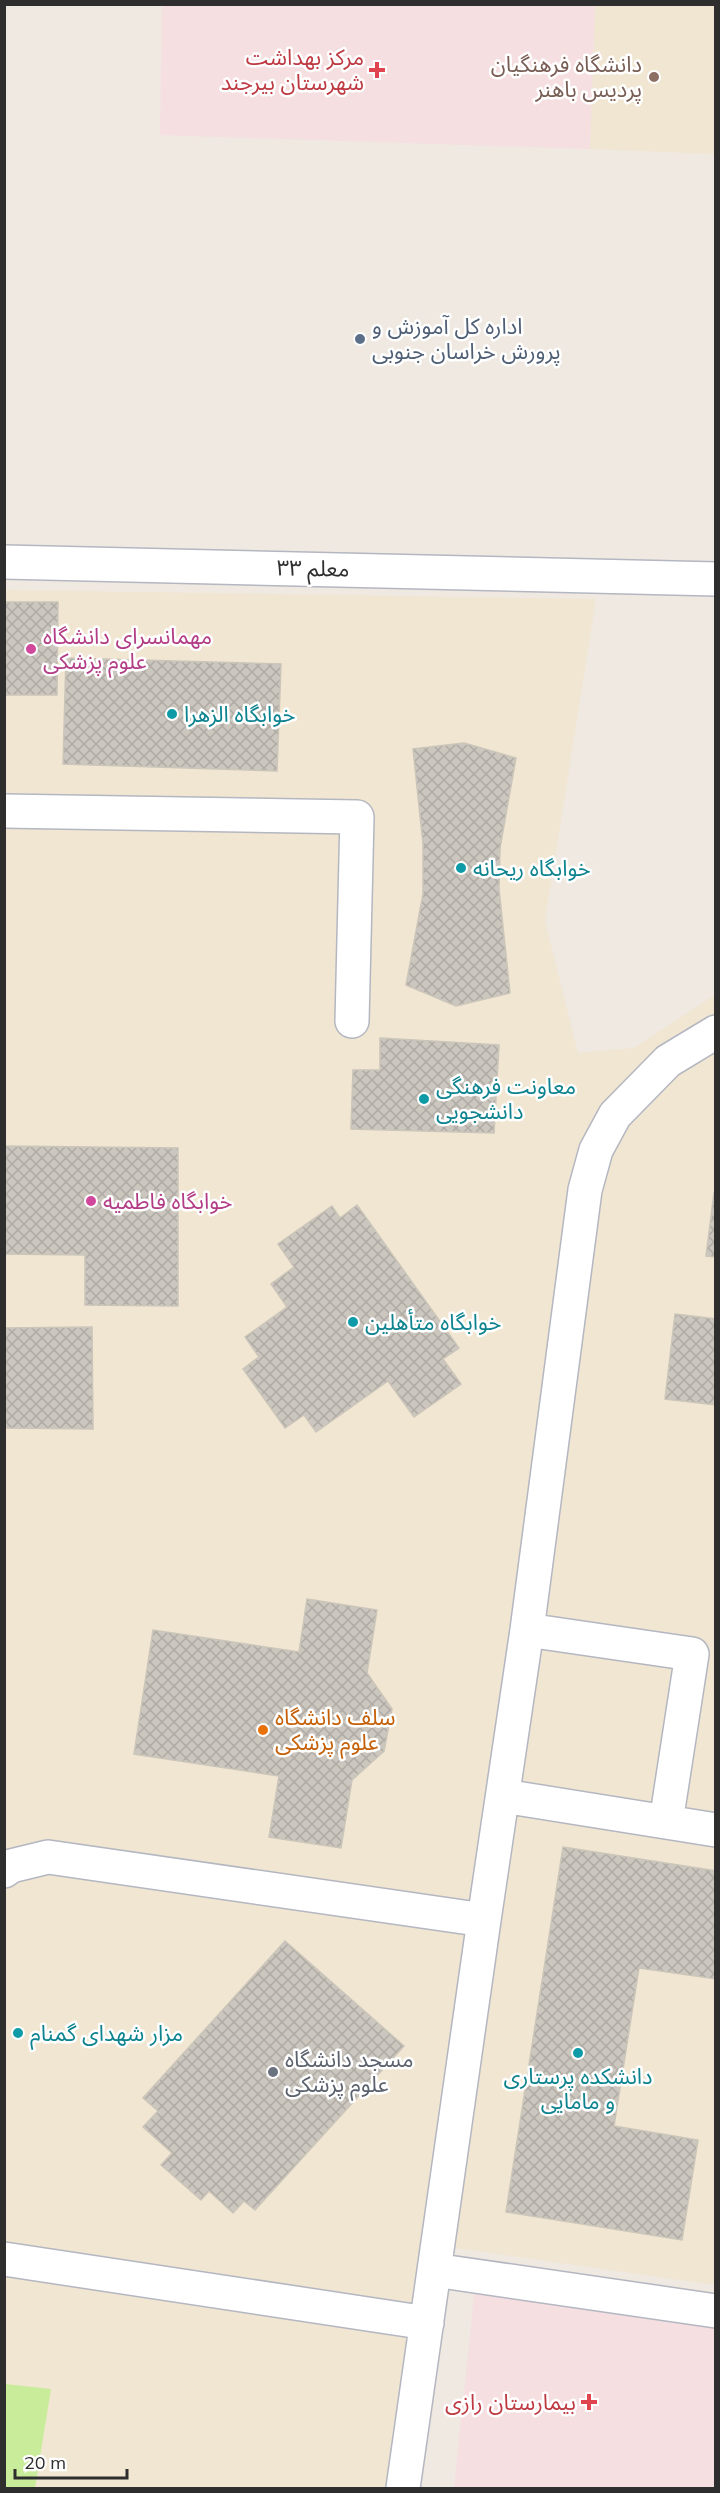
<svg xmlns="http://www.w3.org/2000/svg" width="720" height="2493" viewBox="0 0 720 2493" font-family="Mulish,'Noto Sans Arabic',sans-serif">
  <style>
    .education { fill: #f0e6d1 }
    .medical { fill: #f5dfe0 }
    .pitch { fill: #c9ec9a }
    .building { fill: url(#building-cross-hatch); stroke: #cbc5ba; stroke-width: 1.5 }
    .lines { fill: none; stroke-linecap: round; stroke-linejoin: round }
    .minor-casing { stroke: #b4b7c1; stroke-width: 36 }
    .minor { stroke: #fff; stroke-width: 33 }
    .health-dot { fill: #e0444e; stroke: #fff; stroke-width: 2 }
    .education-dot { fill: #8d6e63; stroke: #fff; stroke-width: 2 }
    .service-dot { fill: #5c6f8a; stroke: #fff; stroke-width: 2 }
    .hotel-dot { fill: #d1479c; stroke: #fff; stroke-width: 2 }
    .culture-dot { fill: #0f9aa8; stroke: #fff; stroke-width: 2 }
    .food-dot { fill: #e8710a; stroke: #fff; stroke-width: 2 }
    .worship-dot { fill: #6b7280; stroke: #fff; stroke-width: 2 }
    .labels { text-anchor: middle; stroke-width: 5; stroke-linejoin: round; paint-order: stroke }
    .health-label { font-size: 22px; fill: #be3a42; stroke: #fff; text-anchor: end }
    .education-label { font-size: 22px; fill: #785e54; stroke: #fff; text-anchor: end }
    .service-label { font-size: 22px; fill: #4e5e75; stroke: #fff; text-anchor: start }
    .street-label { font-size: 22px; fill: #2e2e2e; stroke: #fff }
    .hotel-label { font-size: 22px; fill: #b23c85; stroke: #fff; text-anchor: start }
    .culture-label { font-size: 22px; fill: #0d838f; stroke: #fff; text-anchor: start }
    .food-label { font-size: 22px; fill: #c56008; stroke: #fff; text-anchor: start }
    .worship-label { font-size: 22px; fill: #5b616d; stroke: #fff; text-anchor: start }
  </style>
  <defs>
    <pattern id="building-cross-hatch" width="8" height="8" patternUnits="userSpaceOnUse" patternTransform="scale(1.5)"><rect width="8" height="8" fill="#cbc7bf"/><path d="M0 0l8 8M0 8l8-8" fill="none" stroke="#afaba4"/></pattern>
  </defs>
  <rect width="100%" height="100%" fill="#efe9e1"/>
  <path class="education" d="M 595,5 L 715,5 L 715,154 L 590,149 Z
    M 5,590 L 596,599 L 545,921 L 578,1053 L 634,1048 L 715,995 L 715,2285 L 448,2247 L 418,2488 L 5,2488 Z"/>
  <path class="medical" d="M 162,5 L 595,5 L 590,149 L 160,135 Z
    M 476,2276 L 715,2315 L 715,2488 L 454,2488 Z"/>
  <path class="pitch" d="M 5,2384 L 51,2389 L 35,2488 L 5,2488 Z"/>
  <path class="building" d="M 4,602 L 58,602 L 57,695 L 4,695 Z
    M 66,658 L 281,664 L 277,771 L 63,764 Z
    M 464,743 L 516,758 L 500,848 L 499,889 L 510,993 L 456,1006 L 406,985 L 423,894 L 423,844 L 413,749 Z
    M 380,1038 L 499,1045 L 494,1133 L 351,1129 L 353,1070 L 380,1070 Z
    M 4,1146 L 178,1148 L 178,1306 L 85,1305 L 85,1255 L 4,1254 Z
    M 714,1193 L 716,1194 L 716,1257 L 706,1256 Z
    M 357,1205 L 459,1348 L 443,1359 L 461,1384 L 414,1417 L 388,1381 L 316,1432 L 304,1415 L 285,1428 L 243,1369 L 259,1357 L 245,1337 L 287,1307 L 271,1284 L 294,1267 L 278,1244 L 332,1206 L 340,1218 Z
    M 675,1314 L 716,1319 L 716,1405 L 665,1399 Z
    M 92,1327 L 93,1429 L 4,1428 L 4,1328 Z
    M 307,1599 L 377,1610 L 367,1673 L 392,1709 L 384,1751 L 352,1780 L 341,1848 L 269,1837 L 279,1776 L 134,1754 L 153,1630 L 299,1652 Z
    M 563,1847 L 716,1871 L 716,1979 L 639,1968 L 614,2126 L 698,2140 L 682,2240 L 506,2212 Z
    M 285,1941 L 404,2046 L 255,2210 L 244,2201 L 233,2213 L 209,2191 L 201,2200 L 161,2165 L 172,2153 L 143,2127 L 158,2111 L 143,2098 Z"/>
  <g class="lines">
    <defs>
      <path id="minor" d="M 4,562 L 716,579
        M 4,811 L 357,817 L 352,1021
        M 527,1630 L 692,1654 L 666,1822
        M 503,1796 L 716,1830
        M 4,1871 L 11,1866 L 48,1857 L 484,1920 L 527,1630 L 585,1190 L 596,1150 L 615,1115 L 668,1061 L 716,1032
        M 4,2259 L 427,2323
        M 434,2270 L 716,2311
        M 403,2488 L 484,1920"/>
    </defs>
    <use href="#minor" class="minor-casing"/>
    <use href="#minor" class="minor"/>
  </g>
  <g class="health-dot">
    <path d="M374 61h6v6h6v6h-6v6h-6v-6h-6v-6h6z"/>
    <path d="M586 2393h6v6h6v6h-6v6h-6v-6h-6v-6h6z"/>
  </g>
  <circle class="education-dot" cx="654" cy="77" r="6"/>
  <circle class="service-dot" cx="360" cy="339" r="6"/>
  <g class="hotel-dot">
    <circle cx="31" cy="649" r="6"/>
    <circle cx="91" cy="1201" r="6"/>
  </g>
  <g class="culture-dot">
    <circle cx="172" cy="714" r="6"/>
    <circle cx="461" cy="868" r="6"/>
    <circle cx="424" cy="1099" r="6"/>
    <circle cx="353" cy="1322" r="6"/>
    <circle cx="18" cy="2033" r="6"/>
    <circle cx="578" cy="2053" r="6"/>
  </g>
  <circle class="food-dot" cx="263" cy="1730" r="6"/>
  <circle class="worship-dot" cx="273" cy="2072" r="6"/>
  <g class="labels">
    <g class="health-label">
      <text x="364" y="65">مرکز بهداشت<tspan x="364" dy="25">شهرستان بیرجند</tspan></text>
      <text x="576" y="2410">بیمارستان رازی</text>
    </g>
    <g class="education-label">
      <text x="642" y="72">دانشگاه فرهنگیان<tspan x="642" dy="25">پردیس باهنر</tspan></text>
    </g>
    <g class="service-label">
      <text x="372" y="334">اداره کل آموزش و<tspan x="372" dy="25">پرورش خراسان جنوبی</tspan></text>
    </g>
    <g class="street-label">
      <text transform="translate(313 568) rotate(1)" y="8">معلم ۳۳</text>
    </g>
    <g class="hotel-label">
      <text x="43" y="644">مهمانسرای دانشگاه<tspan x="43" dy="25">علوم پزشکی</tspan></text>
      <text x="103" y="1209">خوابگاه فاطمیه</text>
    </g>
    <g class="culture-label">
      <text x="184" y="722">خوابگاه الزهرا</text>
      <text x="473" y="876">خوابگاه ریحانه</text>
      <text x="436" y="1094">معاونت فرهنگی<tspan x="436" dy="25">دانشجویی</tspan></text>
      <text x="365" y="1330">خوابگاه متأهلین</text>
      <text x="30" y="2041">مزار شهدای گمنام</text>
      <text x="578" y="2084" text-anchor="middle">دانشکده پرستاری<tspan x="578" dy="25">و مامایی</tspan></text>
    </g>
    <g class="food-label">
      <text x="275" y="1725">سلف دانشگاه<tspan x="275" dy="25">علوم پزشکی</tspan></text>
    </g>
    <g class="worship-label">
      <text x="285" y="2067">مسجد دانشگاه<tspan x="285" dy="25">علوم پزشکی</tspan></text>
    </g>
  </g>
  <rect width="720" height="2493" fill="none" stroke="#2e2e2e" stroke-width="12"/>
  <path d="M15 2469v9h112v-9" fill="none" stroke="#2e2e2e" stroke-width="3"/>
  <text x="24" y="2469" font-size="18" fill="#2e2e2e" stroke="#ffffff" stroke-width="4.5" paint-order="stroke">20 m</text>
</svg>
